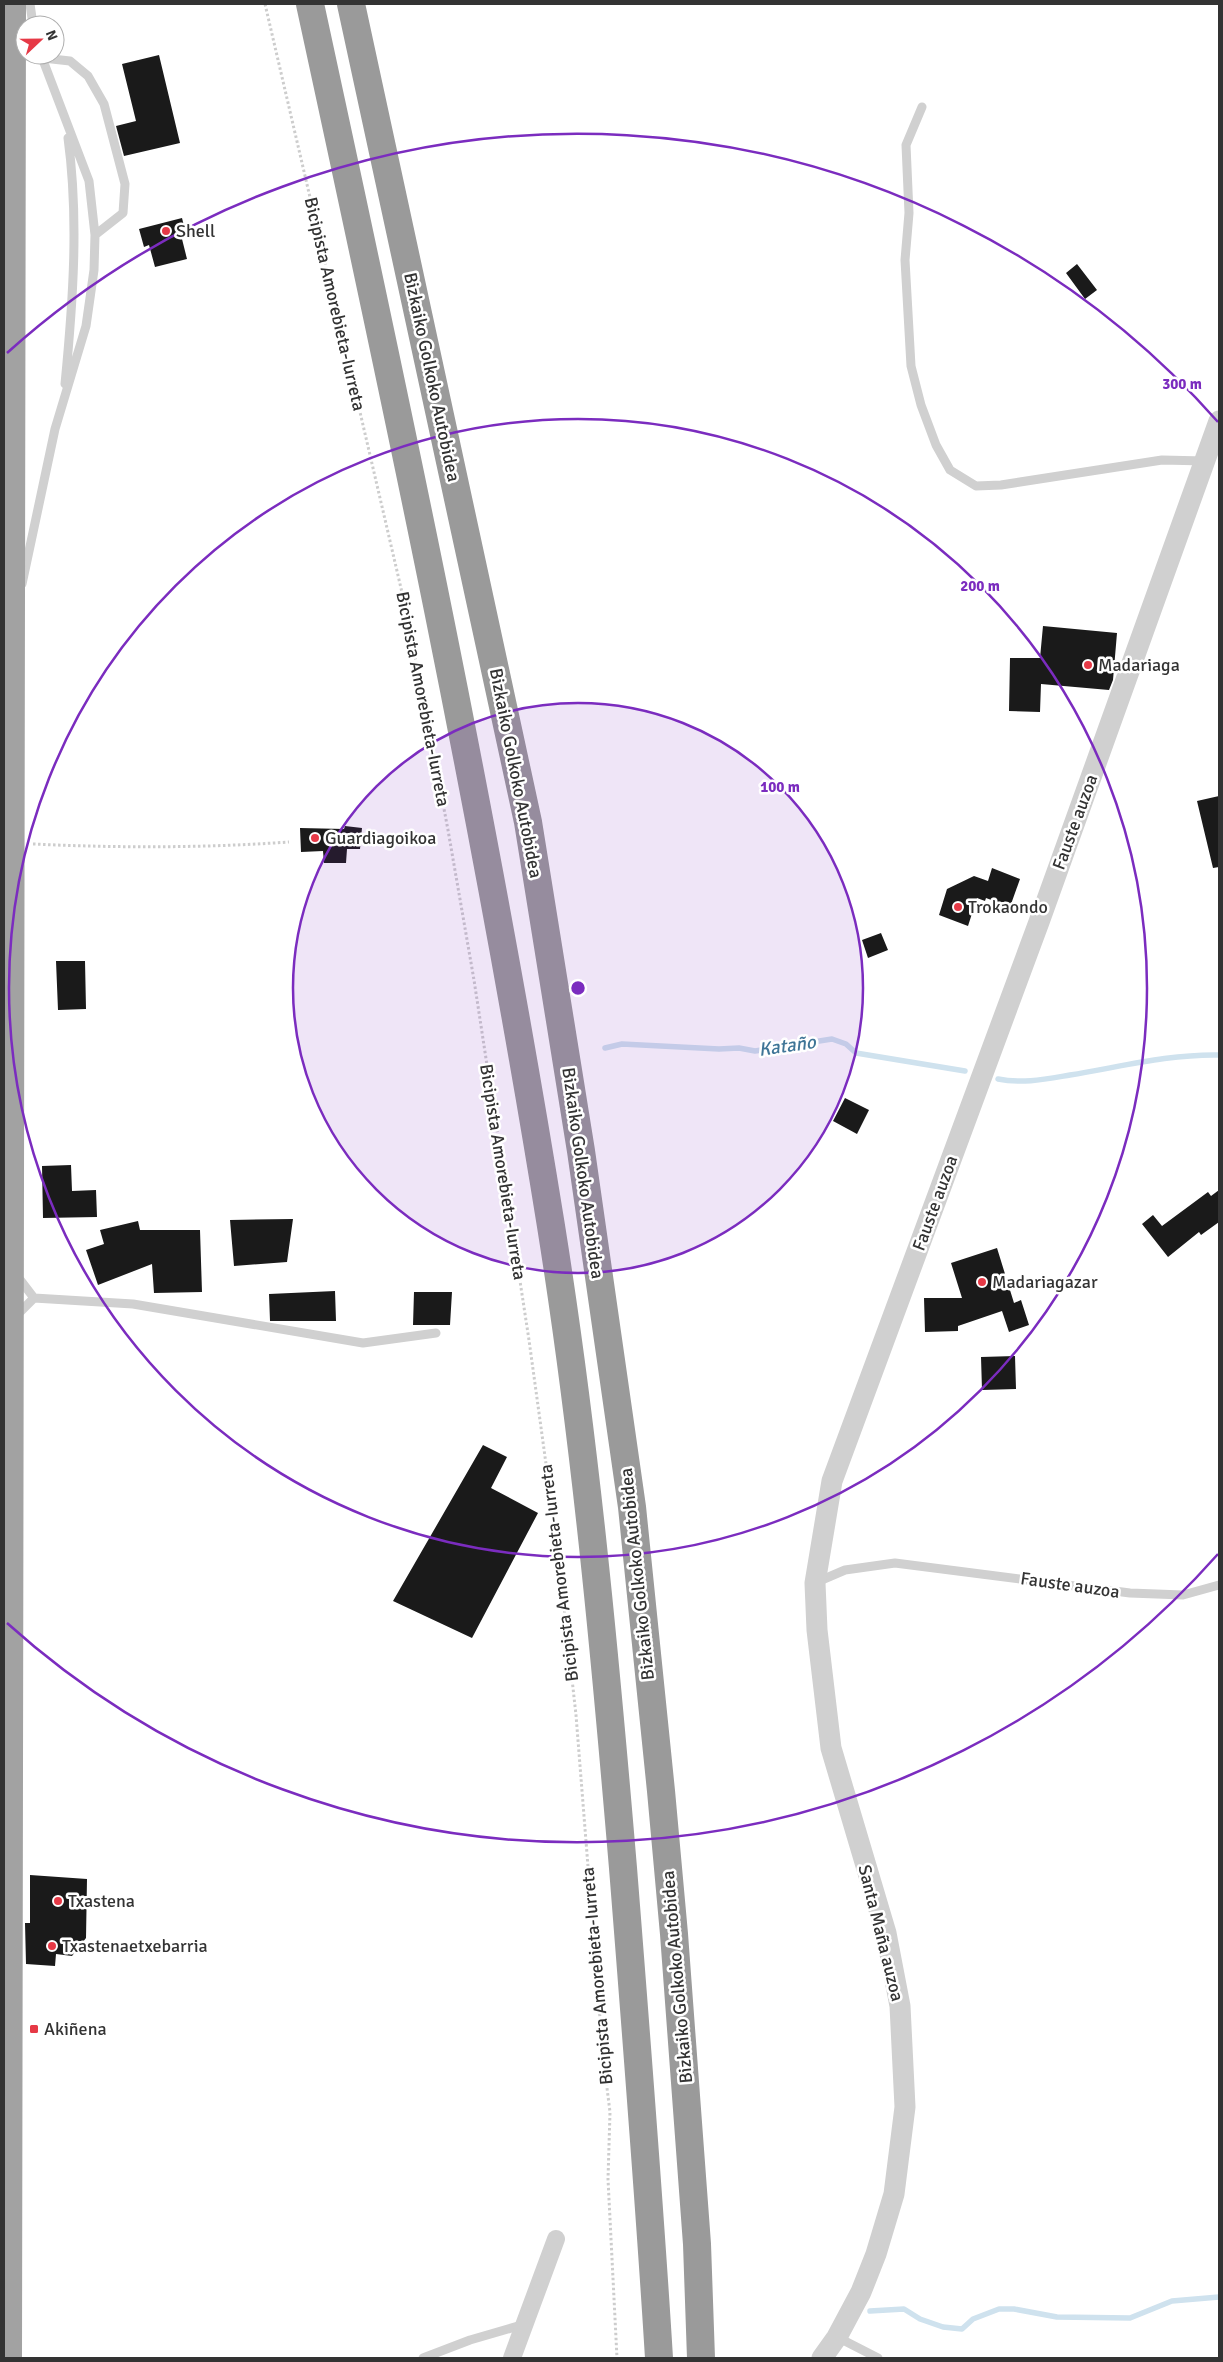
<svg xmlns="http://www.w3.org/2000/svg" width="1223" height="2362" viewBox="0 0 1223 2362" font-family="Signika,sans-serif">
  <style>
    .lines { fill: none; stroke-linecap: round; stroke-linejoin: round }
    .stream { stroke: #cfe2ee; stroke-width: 5.5 }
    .building { fill: #1a1a1a }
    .path { stroke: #cdcdcd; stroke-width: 3; stroke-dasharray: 2.5 2.5; stroke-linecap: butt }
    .service { stroke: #d0d0d0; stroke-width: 9 }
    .minor { stroke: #d0d0d0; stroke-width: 18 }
    .tertiary { stroke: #d0d0d0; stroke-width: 21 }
    .trunk { stroke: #a2a2a2; stroke-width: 28 }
    .motorway { stroke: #9a9a9a; stroke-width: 28 }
    .ring { fill: none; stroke: #7b2cbf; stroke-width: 2.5 }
    .poi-dot { fill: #e63946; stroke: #fff; stroke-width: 2 }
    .labels { text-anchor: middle; stroke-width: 5; stroke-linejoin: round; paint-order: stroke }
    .poi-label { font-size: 18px; fill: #333; stroke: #fff; text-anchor: start }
    .street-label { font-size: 18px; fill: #333; stroke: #fff }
    .water-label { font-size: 19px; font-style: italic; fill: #3f7597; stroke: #fff }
    .centre { fill: #7b2cbf; stroke: #fff; stroke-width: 2.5 }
    .ring-label { font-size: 15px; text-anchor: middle; font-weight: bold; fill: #7b2cbf; stroke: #fff; stroke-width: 5; stroke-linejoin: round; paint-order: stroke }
  </style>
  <rect width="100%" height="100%" fill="#fff"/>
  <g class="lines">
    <path class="stream" d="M 605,1048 L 622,1044 L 719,1049 L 739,1048 L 755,1051 L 832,1039 L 846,1044 L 856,1053 L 965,1071
      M 998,1079 C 1022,1084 1046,1079 1070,1075 C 1120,1067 1169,1054 1219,1055
      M 870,2311 L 904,2309 L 920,2319 L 943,2327 L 962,2329 L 973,2319 L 999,2309 L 1014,2309 L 1057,2317 L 1130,2318 L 1172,2301 L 1219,2297"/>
  </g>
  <path class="building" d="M 159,55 L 180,143 L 124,156 L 116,126 L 136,121 L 122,64 Z
    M 182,218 L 186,234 L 181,235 L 187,259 L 155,267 L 149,245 L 144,247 L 139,229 Z
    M 1077,264 L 1097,290 L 1085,299 L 1066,273 Z
    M 1043,626 L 1117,633 L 1113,680 L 1109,690 L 1041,684 L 1040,712 L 1009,711 L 1010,658 L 1040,658 Z
    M 1219,796 L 1219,867 L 1213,868 L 1197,801 Z
    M 345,826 L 362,828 L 360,849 L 347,849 L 346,863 L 324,863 L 323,851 L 301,852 L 300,828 L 344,829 Z
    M 992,868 L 1020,879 L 1010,907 L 986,898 L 985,901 L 977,898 L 968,926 L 939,915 L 947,889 L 974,876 L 988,881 Z
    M 881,933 L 888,950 L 868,958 L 862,940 Z
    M 56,961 L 85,961 L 86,1009 L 58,1010 Z
    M 845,1098 L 869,1110 L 857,1134 L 833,1121 Z
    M 71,1165 L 72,1191 L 96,1190 L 97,1217 L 43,1218 L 42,1166 Z
    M 1219,1190 L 1219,1222 L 1201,1235 L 1199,1232 L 1168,1257 L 1142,1224 L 1153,1215 L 1162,1226 L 1208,1192 L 1211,1196 Z
    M 293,1219 L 287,1262 L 234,1266 L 230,1220 Z
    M 138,1221 L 140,1230 L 200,1230 L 202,1292 L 154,1293 L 152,1264 L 98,1285 L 86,1250 L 104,1244 L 100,1230 Z
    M 997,1248 L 1014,1303 L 1021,1300 L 1029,1325 L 1009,1332 L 1002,1311 L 958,1326 L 958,1331 L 925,1332 L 924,1298 L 962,1298 L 951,1263 Z
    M 335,1291 L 336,1321 L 270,1321 L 269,1294 Z
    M 414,1292 L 452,1292 L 450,1325 L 413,1325 Z
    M 1015,1356 L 1016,1389 L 982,1390 L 981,1357 Z
    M 483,1445 L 507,1457 L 491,1488 L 538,1513 L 472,1638 L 393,1601 Z
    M 30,1875 L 87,1879 L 86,1938 L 72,1956 L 56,1954 L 55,1966 L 26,1964 L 25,1923 L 30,1923 Z"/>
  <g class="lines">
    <path class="path" d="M 265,4 L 407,614 L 448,830 L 474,980 L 529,1340 L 557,1544 L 576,1715 L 603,2056 L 610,2112 L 608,2179 L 617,2358
      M 33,844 C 119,848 203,848 289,842"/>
    <path class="service" d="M 30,4 L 33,25
      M 43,58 L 70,61 L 88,76 L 104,104 L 125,184 L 123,213 L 95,235
      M 922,107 L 906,145 L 909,213 L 905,260 L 911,366 L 921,405 L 936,445 L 950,470 L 976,486 L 1001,485 L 1162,460 L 1205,461
      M 65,384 C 73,302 79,219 68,138
      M 22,584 L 55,429 L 86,326 L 94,270 L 95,235 L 89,181 L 41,55
      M 18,1277 L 34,1298 L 133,1304 L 363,1343 L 436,1333
      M 17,1315 L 34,1298
      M 817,1582 L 845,1570 L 895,1563 L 1130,1593 L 1183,1595 L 1219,1585
      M 837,2337 L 878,2358
      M 423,2358 L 470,2340 L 525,2324"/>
    <path class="minor" d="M 512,2358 L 556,2239"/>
    <path class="tertiary" d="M 822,2358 L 837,2337 L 861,2292 L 876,2254 L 894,2194 L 905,2107 L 900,2006 L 886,1933 L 831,1748 L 817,1630 L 815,1583 L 832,1481 L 1039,922 L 1219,421"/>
    <path class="trunk" d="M 8,2358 L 12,4"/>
    <path class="motorway" d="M 310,4 C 398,410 485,816 551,1226 C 585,1439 605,1654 623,1868 C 636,2032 649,2195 659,2358
      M 351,4 L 528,822 L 581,1151 L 632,1507 L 661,1791 L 674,1934 L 697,2244 L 701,2358"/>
  </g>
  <circle cx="578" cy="988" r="285" fill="#7b2cbf" fill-opacity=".12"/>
  <g class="ring">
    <circle cx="578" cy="988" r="285"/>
    <circle cx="578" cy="988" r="569"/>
    <path d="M1218 1554A854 854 0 0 1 7 1623M7 353A854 854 0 0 1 1218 422"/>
  </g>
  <g class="poi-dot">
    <circle cx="166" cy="231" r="5"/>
    <circle cx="1088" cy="665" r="5"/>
    <circle cx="315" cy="838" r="5"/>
    <circle cx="958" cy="907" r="5"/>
    <circle cx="982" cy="1282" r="5"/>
    <circle cx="58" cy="1901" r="5"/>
    <circle cx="52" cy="1946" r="5"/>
    <rect x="29" y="2024" width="10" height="10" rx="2.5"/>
  </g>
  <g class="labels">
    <g class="poi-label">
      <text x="176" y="237">Shell</text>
      <text x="1098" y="671">Madariaga</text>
      <text x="325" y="844">Guardiagoikoa</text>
      <text x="968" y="913">Trokaondo</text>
      <text x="992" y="1288">Madariagazar</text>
      <text x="68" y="1907">Txastena</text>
      <text x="62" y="1952">Txastenaetxebarria</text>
      <text x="44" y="2035">Akiñena</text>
    </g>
    <g class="street-label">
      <text transform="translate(335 304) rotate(77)" y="6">Bicipista Amorebieta-Iurreta</text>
      <text transform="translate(432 377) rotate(78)" y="6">Bizkaiko Golkoko Autobidea</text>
      <text transform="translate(423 699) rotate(79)" y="6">Bicipista Amorebieta-Iurreta</text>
      <text transform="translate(516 773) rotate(79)" y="6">Bizkaiko Golkoko Autobidea</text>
      <text transform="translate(1075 822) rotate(-70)" y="6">Fauste auzoa</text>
      <text transform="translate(503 1172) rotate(81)" y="6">Bicipista Amorebieta-Iurreta</text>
      <text transform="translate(583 1173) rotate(82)" y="6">Bizkaiko Golkoko Autobidea</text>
      <text transform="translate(935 1203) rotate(-70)" y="6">Fauste auzoa</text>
      <text transform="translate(559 1573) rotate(-97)" y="6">Bicipista Amorebieta-Iurreta</text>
      <text transform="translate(637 1574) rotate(-96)" y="6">Bizkaiko Golkoko Autobidea</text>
      <text transform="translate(1070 1585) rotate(8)" y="6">Fauste auzoa</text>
      <text transform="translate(881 1933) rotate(76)" y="6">Santa Maña auzoa</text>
      <text transform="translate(597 1976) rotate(-95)" y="6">Bicipista Amorebieta-Iurreta</text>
      <text transform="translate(677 1977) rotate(-95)" y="6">Bizkaiko Golkoko Autobidea</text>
    </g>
    <g class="water-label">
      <text transform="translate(787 1045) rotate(-8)" y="7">Kataño</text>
    </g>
  </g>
  <circle cx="578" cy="988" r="8" class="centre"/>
  <g class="ring-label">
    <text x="1182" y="389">300 m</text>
    <text x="980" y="591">200 m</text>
    <text x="780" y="792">100 m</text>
  </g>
  <rect width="1223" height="2362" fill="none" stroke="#333333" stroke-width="10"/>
  <g transform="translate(40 40) rotate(68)"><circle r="24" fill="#ffffff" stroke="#adadad"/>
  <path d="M0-4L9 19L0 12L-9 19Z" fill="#e63946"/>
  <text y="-8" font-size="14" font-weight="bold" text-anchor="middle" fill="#333333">N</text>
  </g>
</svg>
